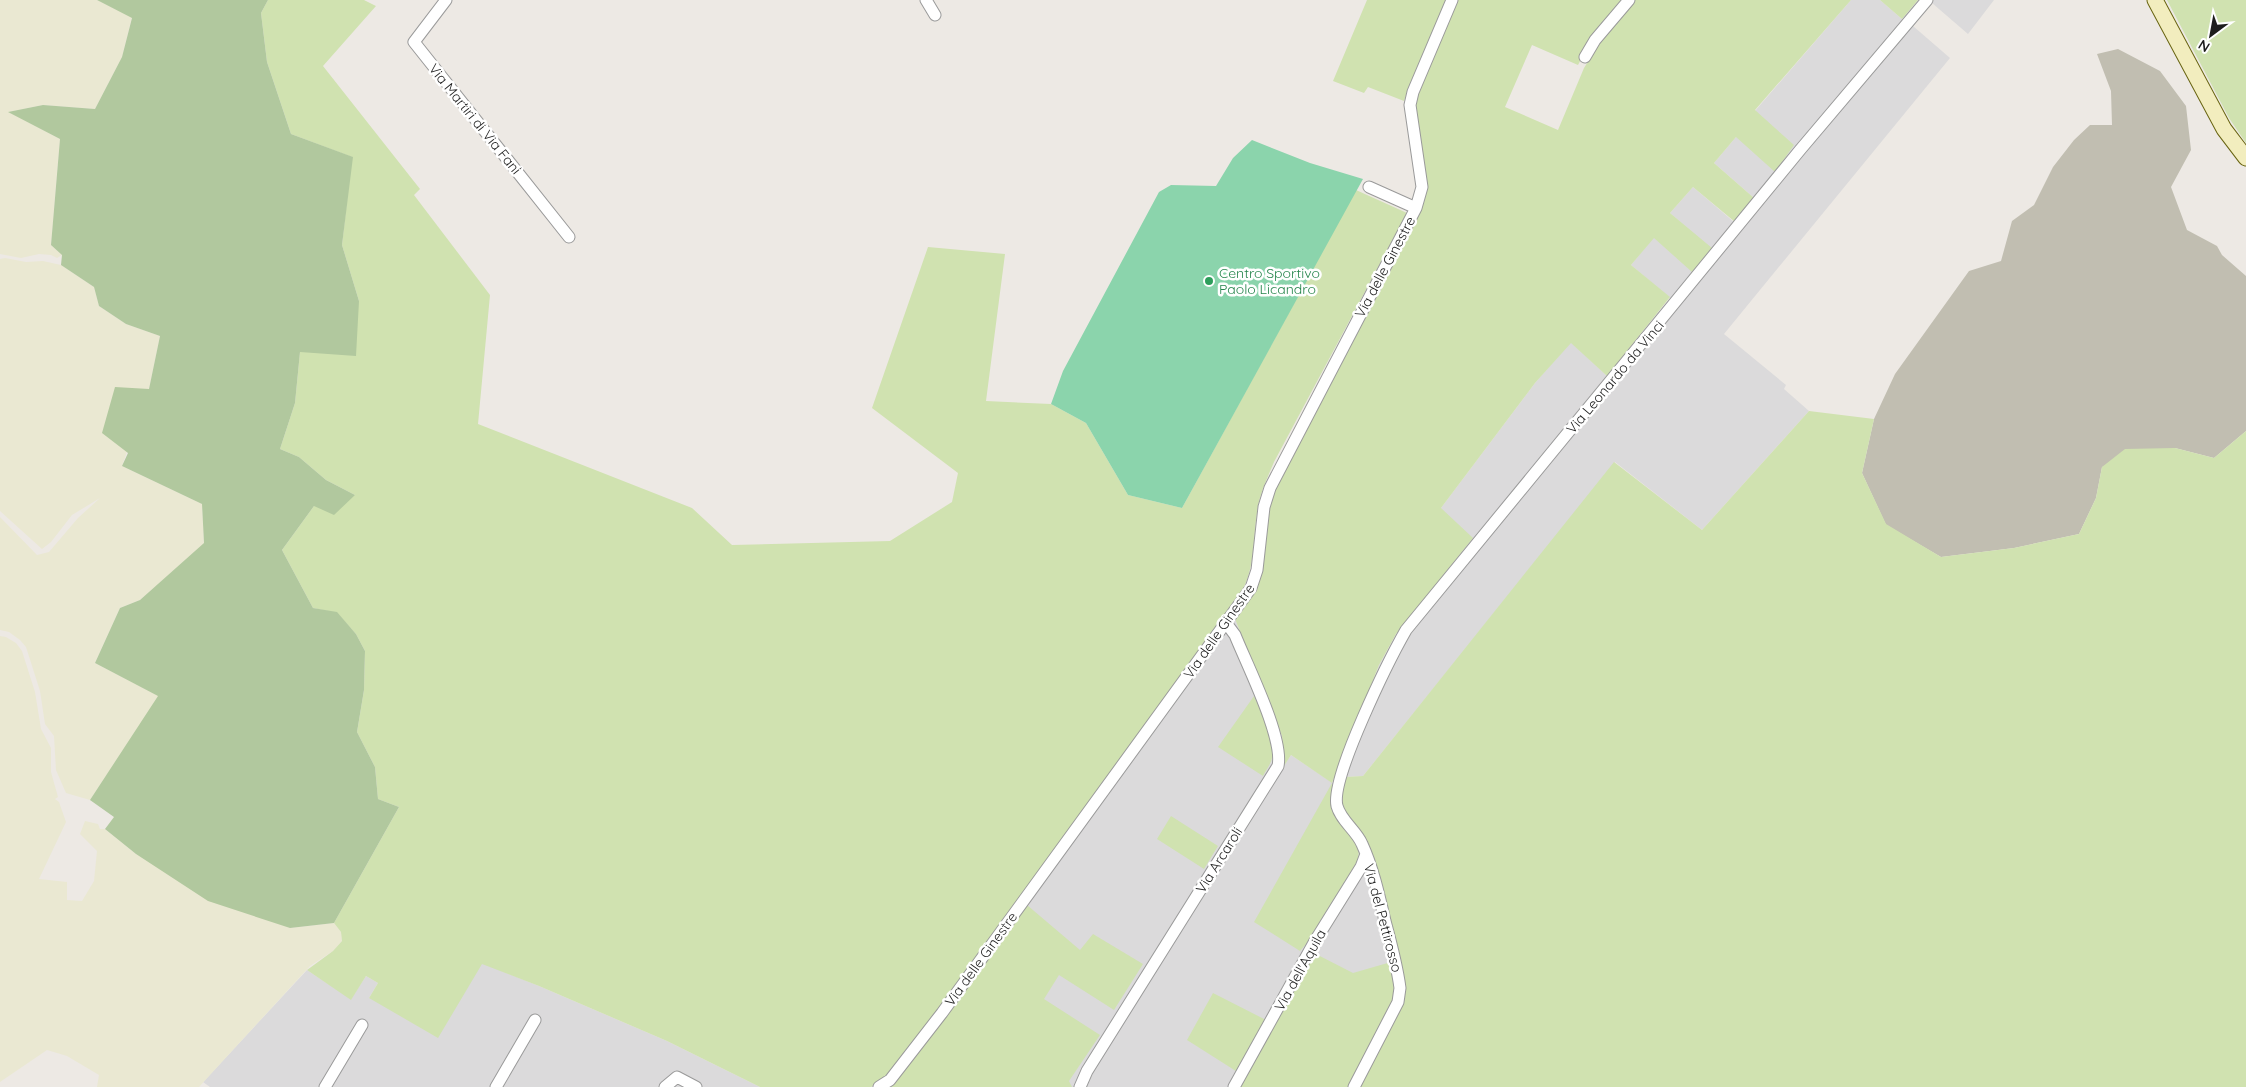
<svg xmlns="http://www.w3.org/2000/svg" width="2246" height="1087" viewBox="0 0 2246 1087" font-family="Quicksand,sans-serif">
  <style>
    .residential { fill: #dbdadb }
    .construction { fill: #c1beb1 }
    .farmland { fill: #eae8d2 }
    .grass { fill: #d0e2b0 }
    .forest { fill: #b1c89e }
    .pitch { fill: #8bd4ac }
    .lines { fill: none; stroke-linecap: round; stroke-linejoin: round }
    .minor-casing { stroke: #9a9a9a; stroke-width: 13 }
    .secondary-casing { stroke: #686411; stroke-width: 17 }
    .minor { stroke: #fff; stroke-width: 11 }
    .secondary { stroke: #f2edbe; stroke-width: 15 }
    .leisure-dot { fill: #2e9e5b; stroke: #fff; stroke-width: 2 }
    .labels { text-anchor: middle; stroke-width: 5; stroke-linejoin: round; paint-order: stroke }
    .street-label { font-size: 14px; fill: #1d1d1d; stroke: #fff }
    .leisure-label { font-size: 14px; fill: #27864d; stroke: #fff; text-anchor: start }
  </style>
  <rect width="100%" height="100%" fill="#ede9e4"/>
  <path class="residential" d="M 1851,0 L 1880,0 L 1902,19 L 1918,0 L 1994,0 L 1968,34 L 1932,3 L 1913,26 L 1950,58 L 1724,334 L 1786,385 L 1784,389 L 1809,411 L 1702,530 L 1615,462 L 1363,776 L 1345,777 L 1347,817 L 1398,960 L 1357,1087 L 871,1087 L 875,1085 L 1020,898 L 1229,606 L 1238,615 L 1235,619 L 1282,736 L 1284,765 L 1291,755 L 1333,783 L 1379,665 L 1401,626 L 1441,508 L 1535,383 L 1571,342 L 1607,376 L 1670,298 L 1631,265 L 1654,237 L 1692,271 L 1711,249 L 1670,213 L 1693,187 L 1734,222 L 1754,198 L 1714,163 L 1736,137 L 1794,146 L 1755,111 Z
    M 482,963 L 539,986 L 667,1041 L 760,1087 L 210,1087 L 203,1082 L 307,970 L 351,999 L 366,976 L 378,983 L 369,998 Z"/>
  <path class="construction" d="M 2118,49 L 2160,71 L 2186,106 L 2191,150 L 2171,187 L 2187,230 L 2217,246 L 2222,255 L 2246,276 L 2246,431 L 2214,458 L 2175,448 L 2102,467 L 2096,498 L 2079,534 L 2014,548 L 1941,557 L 1886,525 L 1862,473 L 1874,419 L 1895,374 L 1969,271 L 2001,261 L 2012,221 L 2034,205 L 2053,167 L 2074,140 L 2090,125 L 2112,125 L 2111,91 L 2097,54 Z"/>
  <path class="farmland" d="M 0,0 L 97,0 L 132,17 L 122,57 L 95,109 L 43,105 L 9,112 L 60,139 L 51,245 L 62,255 L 57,258 L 51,255 L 39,254 L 21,258 L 0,254 Z
    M 5,258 L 26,262 L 43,261 L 61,265 L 94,287 L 99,306 L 126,324 L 160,336 L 149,389 L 122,466 L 202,504 L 204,544 L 140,600 L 120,608 L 95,663 L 159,696 L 90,800 L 66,793 L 56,770 L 54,736 L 45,724 L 40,691 L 26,647 L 20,640 L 9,632 L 0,630 L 0,517 L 37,555 L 49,552 L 78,518 L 100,498 L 72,515 L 51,542 L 42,549 L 0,511 L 0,259 Z
    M 0,636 L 6,637 L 16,643 L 22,651 L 35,692 L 41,729 L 51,748 L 51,772 L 58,797 L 55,799 L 59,802 L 66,822 L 39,879 L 67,882 L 67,900 L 82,901 L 94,881 L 97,851 L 80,834 L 85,821 L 98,824 L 100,829 L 105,829 L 136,854 L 290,928 L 334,923 L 341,932 L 342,941 L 333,951 L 310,966 L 199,1087 L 97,1087 L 99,1075 L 67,1056 L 47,1050 L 0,1082 Z"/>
  <path class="grass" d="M 268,0 L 364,0 L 376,6 L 323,66 L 420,189 L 414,195 L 490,295 L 478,424 L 692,508 L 732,545 L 890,541 L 952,502 L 958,473 L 872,408 L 928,247 L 1005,254 L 986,401 L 1051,404 L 1086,423 L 1128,495 L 1182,508 L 1356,190 L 1407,213 L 1274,462 C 1267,479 1259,495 1257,513 C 1253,538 1255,566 1243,589 L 891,1075 L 871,1087 L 760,1087 L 667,1041 L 539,986 L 482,964 L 438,1038 L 369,998 L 378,983 L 366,976 L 351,1000 L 307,970 L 333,951 L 342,941 L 341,932 L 334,923 L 399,807 L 378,799 L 375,767 L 357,732 L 364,690 L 365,651 L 356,634 L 337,613 L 313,608 L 282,550 L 314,506 L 355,495 L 326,480 L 299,457 L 280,449 L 295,403 L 300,352 L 359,301 L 342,245 L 352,157 L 291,134 L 267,62 L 261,13 Z
    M 1367,0 L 1446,0 L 1409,86 L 1404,101 L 1368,87 L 1364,93 L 1333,81 Z
    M 1457,0 L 1624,0 L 1593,37 L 1578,65 L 1532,45 L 1505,107 L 1558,130 L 1584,68 L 1599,44 L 1635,0 L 1851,0 L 1755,110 L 1794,145 L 1775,172 L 1736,137 L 1714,163 L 1754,198 L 1735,222 L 1693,187 L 1670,213 L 1712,248 L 1692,272 L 1654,238 L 1631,265 L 1670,297 L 1607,376 L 1571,343 L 1535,383 L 1441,508 L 1473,538 L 1396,634 L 1379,665 L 1332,783 L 1332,802 L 1359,848 L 1358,860 L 1306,944 L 1300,951 L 1254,922 L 1332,783 L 1291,755 L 1284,766 L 1282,736 L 1235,619 L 1258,583 L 1267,508 L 1275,490 L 1421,207 L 1415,116 L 1416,93 Z
    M 1880,0 L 1918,0 L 1902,19 Z
    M 2167,0 L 2246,0 L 2246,143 L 2229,118 Z
    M 1809,411 L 1874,419 L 1862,473 L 1886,524 L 1941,557 L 2014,548 L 2079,534 L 2096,498 L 2102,467 L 2125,449 L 2175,448 L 2214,458 L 2246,431 L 2246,1087 L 1357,1087 L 1400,1005 L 1371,857 L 1343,809 L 1342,789 L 1345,777 L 1363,776 L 1614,462 L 1702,530 Z
    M 1254,696 C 1260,710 1277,744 1272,758 C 1271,764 1266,770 1263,776 L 1218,747 Z
    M 1171,816 L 1218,846 L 1204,869 L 1157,839 Z
    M 1027,905 L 1080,950 L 1093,934 L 1143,964 L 1114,1010 L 1059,975 L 1044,999 L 1100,1035 L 1069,1081 L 1072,1087 L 891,1087 Z
    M 1312,952 L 1353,973 L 1391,962 L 1397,992 L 1351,1087 L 1237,1087 Z
    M 1213,993 L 1266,1020 L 1239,1073 L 1187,1040 Z"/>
  <path class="forest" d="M 97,0 L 268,0 L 261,13 L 267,62 L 291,134 L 353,157 L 342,245 L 359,301 L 356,356 L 300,352 L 295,403 L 280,449 L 299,457 L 326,480 L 355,495 L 334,515 L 314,506 L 282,550 L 313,608 L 337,612 L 356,634 L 365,651 L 364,690 L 357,732 L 375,767 L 378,799 L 399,807 L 334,923 L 290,928 L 208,901 L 136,854 L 105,829 L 114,817 L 90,800 L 158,696 L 95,663 L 120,608 L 140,600 L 204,543 L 202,504 L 122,466 L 128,453 L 102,433 L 115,387 L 149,389 L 160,336 L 126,324 L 99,306 L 94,287 L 61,265 L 62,255 L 51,245 L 60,139 L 8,112 L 43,105 L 95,109 L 122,57 L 132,18 Z"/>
  <path class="pitch" d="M 1252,140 L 1310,163 L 1363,179 L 1182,508 L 1128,495 L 1086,423 L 1051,404 L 1063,371 L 1159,192 L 1171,185 L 1216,186 L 1233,158 Z"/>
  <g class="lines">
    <defs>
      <path id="minor" d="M 446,0 L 414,42 L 569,237
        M 926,0 L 935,15
        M 1585,57 L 1595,40 L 1629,0
        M 1369,187 L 1416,208
        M 325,1087 L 362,1025
        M 496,1087 L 535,1020
        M 665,1087 L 677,1077 L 696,1087
        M 879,1087 L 890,1080 L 942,1013 L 1251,588 L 1257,570 L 1264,507 L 1270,488 L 1416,208 L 1422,187 L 1410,105 L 1413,92 L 1452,0
        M 1080,1087 L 1087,1071 L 1278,766 C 1284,738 1247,665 1235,635 L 1226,623
        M 1234,1087 L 1315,941 L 1361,867 L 1366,854
        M 1354,1087 L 1398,1002 L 1400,988 C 1397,965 1391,943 1385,921 C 1379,895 1373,868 1362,844 C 1356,830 1341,821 1337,806 C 1330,778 1390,658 1406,630 L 1800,150 L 1927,0"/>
      <path id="secondary" d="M 2155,0 L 2224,129 L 2246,158"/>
    </defs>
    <use href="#minor" class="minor-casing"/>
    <use href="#secondary" class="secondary-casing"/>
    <use href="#minor" class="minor"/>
    <use href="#secondary" class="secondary"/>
  </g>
  <circle class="leisure-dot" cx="1209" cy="281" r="5"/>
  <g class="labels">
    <g class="street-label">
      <text transform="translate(475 119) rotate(51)" y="5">Via Martiri di Via Fani</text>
      <text transform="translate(1385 267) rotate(-62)" y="5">Via delle Ginestre</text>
      <text transform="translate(1615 377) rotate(-50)" y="5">Via Leonardo da Vinci</text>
      <text transform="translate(1219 631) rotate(-55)" y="5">Via delle Ginestre</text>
      <text transform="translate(1219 860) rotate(-58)" y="5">Via Arcaroli</text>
      <text transform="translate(1383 918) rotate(75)" y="5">Via del Pettirosso</text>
      <text transform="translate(981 959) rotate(-54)" y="5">Via delle Ginestre</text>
      <text transform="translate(1300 970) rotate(-61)" y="5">Via dell'Aquila</text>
    </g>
    <g class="leisure-label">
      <text x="1219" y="278">Centro Sportivo<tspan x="1219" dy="16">Paolo Licandro</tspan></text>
    </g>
  </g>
  <g transform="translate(2211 35) rotate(212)" stroke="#ffffff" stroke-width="4" paint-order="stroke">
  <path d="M0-4L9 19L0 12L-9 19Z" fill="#1d1d1d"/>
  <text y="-8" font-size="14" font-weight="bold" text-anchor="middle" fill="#1d1d1d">N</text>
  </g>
</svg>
